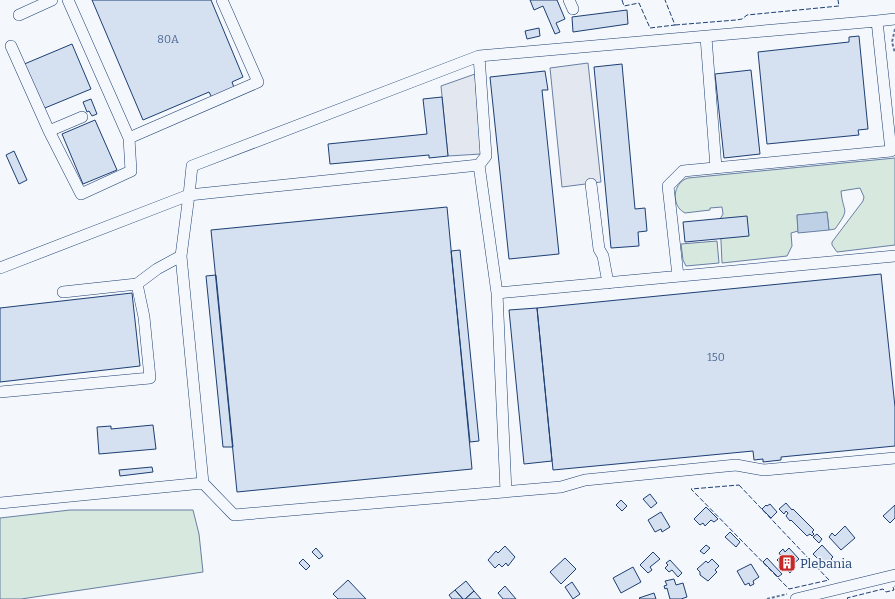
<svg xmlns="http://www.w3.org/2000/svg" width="895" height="599" viewBox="0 0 895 599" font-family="Bitter,serif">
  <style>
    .green { fill: #d7e8df; stroke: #687fa3 }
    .parking { fill: #e3e8f0; stroke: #687fa3 }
    .water { fill: #bed0e5; stroke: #687fa3 }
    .building { fill: #d5e0f0; stroke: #1d3f73 }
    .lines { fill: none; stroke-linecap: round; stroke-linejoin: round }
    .minor-casing { stroke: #1d3f73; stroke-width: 12 }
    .path { stroke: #5e769c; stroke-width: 2; stroke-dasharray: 3 2; stroke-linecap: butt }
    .minor { stroke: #f4f7fb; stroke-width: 11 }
    .fence { stroke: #1d3f73; stroke-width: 1; stroke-dasharray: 5 2; stroke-linecap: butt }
    .labels { text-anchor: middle; stroke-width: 3; stroke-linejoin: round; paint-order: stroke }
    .number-label { font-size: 11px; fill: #4b6792 }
    .poi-label { font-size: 13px; fill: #1d3f73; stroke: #f4f7fb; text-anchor: start }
  </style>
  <rect width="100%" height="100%" fill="#f4f7fb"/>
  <path class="green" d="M 895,158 L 895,245 L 837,252 L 832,245 L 832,242 L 863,201 L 864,197 L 860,188 L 841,191 C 843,214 851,207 835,229 L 829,230 L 827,212 L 797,215 L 798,231 L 791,233 L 792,246 L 787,256 L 722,263 L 720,219 L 723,214 L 722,207 L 710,208 L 710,210 L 685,213 C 671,206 672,183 688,178 Z
    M 717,241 L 719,263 L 686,266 L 683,260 L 681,244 Z
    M 70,510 L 193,510 L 199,534 L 203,572 L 21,599 L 0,599 L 0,518 Z"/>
  <path class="parking" d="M 588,63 L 601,182 L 562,187 L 550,68 Z
    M 475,74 L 481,154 L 448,156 L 441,86 Z"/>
  <path class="water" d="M 827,212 L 829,230 L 798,233 L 797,215 Z"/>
  <path class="building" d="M 92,0 L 211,0 L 243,77 L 232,82 L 235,90 L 213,100 L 209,92 L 143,120 Z
    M 530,0 L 557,0 L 565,19 L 556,23 L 560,32 L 555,34 L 543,6 L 534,10 Z
    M 627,10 L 628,24 L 573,32 L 572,17 Z
    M 539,28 L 540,36 L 527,39 L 525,31 Z
    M 859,36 L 868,129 L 858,130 L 859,135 L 767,144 L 758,52 L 849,42 L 849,37 Z
    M 72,44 L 91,89 L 40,110 L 22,65 Z
    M 622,64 L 635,209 L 645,208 L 647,231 L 638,232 L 639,246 L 611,248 L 594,67 Z
    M 751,70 L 760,154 L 724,158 L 715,74 Z
    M 545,71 L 548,90 L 542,90 L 559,254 L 509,259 L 490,77 Z
    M 442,97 L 448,156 L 429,158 L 429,155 L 330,164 L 328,144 L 427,134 L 423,99 Z
    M 91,99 L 97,114 L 92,116 L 89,111 L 87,112 L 83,102 Z
    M 95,120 L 117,170 L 83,184 L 62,134 Z
    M 14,151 L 27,180 L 19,184 L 6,155 Z
    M 447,207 L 472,469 L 237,492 L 211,230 Z
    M 747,216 L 749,236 L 685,242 L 683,222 Z
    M 460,250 L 479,441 L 470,442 L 451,251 Z
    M 881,274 L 895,407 L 895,446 L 781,457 L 781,460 L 763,462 L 763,459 L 754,460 L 753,451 L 553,470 L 537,308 Z
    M 216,275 L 233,447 L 223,447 L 206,276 Z
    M 132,293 L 140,366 L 0,382 L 0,308 Z
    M 537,308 L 552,461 L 524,464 L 509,310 Z
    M 153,425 L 156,449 L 99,454 L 97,427 L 111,426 L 111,429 Z
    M 152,467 L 153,472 L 120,476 L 119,470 Z
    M 650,494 L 657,503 L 651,508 L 643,499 Z
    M 621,500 L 627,506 L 622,511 L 616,505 Z
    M 786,503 L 792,510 L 793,509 L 814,530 L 812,532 L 814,534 L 812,536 L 810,534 L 807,536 L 791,520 L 790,521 L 786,516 L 788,513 L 786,511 L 784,514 L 779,509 Z
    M 770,504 L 777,512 L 771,518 L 762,509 L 766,505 L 767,506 Z
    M 895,505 L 895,518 L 890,523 L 883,516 Z
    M 706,507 L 718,519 L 714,522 L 711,520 L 705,526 L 703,523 L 700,525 L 694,519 Z
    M 661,512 L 670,527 L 662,532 L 661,529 L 655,532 L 648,520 Z
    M 845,526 L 855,538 L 841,550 L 829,537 L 832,533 L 835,536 Z
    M 730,532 L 740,542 L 736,547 L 725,537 Z
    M 817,534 L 822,539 L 819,543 L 813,537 Z
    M 706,545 L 710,548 L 704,554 L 700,551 Z
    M 822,545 L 833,557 L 831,559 L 834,562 L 829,566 L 827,564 L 825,566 L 813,554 Z
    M 505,546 L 515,557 L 508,566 L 506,563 L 502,567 L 499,564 L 495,568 L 488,560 L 496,551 L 498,553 Z
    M 316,548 L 323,556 L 319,559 L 312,552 Z
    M 789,548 L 799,559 L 791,566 L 793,569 L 790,573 L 777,560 L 781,556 L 779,553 L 783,549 L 785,552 Z
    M 653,552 L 660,559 L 650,567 L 652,570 L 648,573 L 640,565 Z
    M 565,558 L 576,569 L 561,584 L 550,572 Z
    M 767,558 L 782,574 L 778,577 L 763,562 Z
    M 303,559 L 310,566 L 306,570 L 299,563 Z
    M 712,559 L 719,566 L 715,570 L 717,572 L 708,581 L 700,575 L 700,572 L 697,569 L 706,561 L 708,563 Z
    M 670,560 L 682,573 L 678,577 L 672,570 L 669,572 L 665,568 L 668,565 L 666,563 Z
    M 751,564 L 759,577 L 753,581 L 754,584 L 750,586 L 749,583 L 745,585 L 737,571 Z
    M 633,567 L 641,582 L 621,593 L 613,578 Z
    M 674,579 L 676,585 L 683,583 L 687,597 L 681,599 L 670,599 L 667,588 L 665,589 L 664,586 L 667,585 L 665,581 Z
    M 348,580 L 366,599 L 338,599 L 333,594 Z
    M 466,581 L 474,591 L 465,599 L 463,599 L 455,590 Z
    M 572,582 L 580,594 L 573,599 L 565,587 Z
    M 505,586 L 516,599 L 503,599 L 498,593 Z
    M 455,590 L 463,599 L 452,599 L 449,595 Z
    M 474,591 L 481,599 L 465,599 Z
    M 654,593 L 656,599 L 640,599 L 639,598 Z"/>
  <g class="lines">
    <defs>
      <path id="minor" d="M 68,0 L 129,138 L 258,82 L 222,0
        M 569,0 L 573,9
        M 19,15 L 52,0
        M 877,21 L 895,19
        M 706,37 L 716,168
        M 11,46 L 49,131 L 81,194 L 131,171 L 129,138
        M 479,56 L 486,156 L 479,165
        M 49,131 L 82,117
        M 591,184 L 599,249 L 603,256 L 608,283
        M 895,256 L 497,293 L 479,165 L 189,195 L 181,256 L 203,483 L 234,515 L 561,487 L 585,480 L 736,465 L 764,470 L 895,458
        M 0,268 L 189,195 L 192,166 L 479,56 L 877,21 L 891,151 L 683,171 L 668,186 L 678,276
        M 63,292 L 137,284 L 157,269 L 181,256
        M 497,293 L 506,492
        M 0,392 L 150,378 L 144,317 L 137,284
        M 0,503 L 203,483
        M 796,599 L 895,575"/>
    </defs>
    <use href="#minor" class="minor-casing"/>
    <path class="path" d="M 895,29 L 892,42 L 895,53
      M 767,599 L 787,594"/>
    <use href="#minor" class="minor"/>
    <path class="fence" d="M 622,0 L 624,6 L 639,3 L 650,28 L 675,25 L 665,0
      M 675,25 L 736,20 L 742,19 L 747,15 L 839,6 L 838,0
      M 739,485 L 829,580 L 789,589 L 691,489 Z
      M 848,599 L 847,598 L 883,589 L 886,592 L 894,590 L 893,587 L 895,586"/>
  </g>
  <defs>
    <symbol id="building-square" viewBox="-11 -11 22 22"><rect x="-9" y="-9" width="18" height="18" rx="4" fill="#c62828" stroke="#f4f7fb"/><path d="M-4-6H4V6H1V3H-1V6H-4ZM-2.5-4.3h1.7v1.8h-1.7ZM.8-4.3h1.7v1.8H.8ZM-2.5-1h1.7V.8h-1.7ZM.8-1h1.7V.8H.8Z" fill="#fff"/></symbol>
  </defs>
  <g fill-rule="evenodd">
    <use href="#building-square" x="777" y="553" width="20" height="20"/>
  </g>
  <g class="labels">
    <g class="number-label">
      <text x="168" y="43">80A</text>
      <text x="716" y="361">150</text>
    </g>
    <g class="poi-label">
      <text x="800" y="568">Plebania</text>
    </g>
  </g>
</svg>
